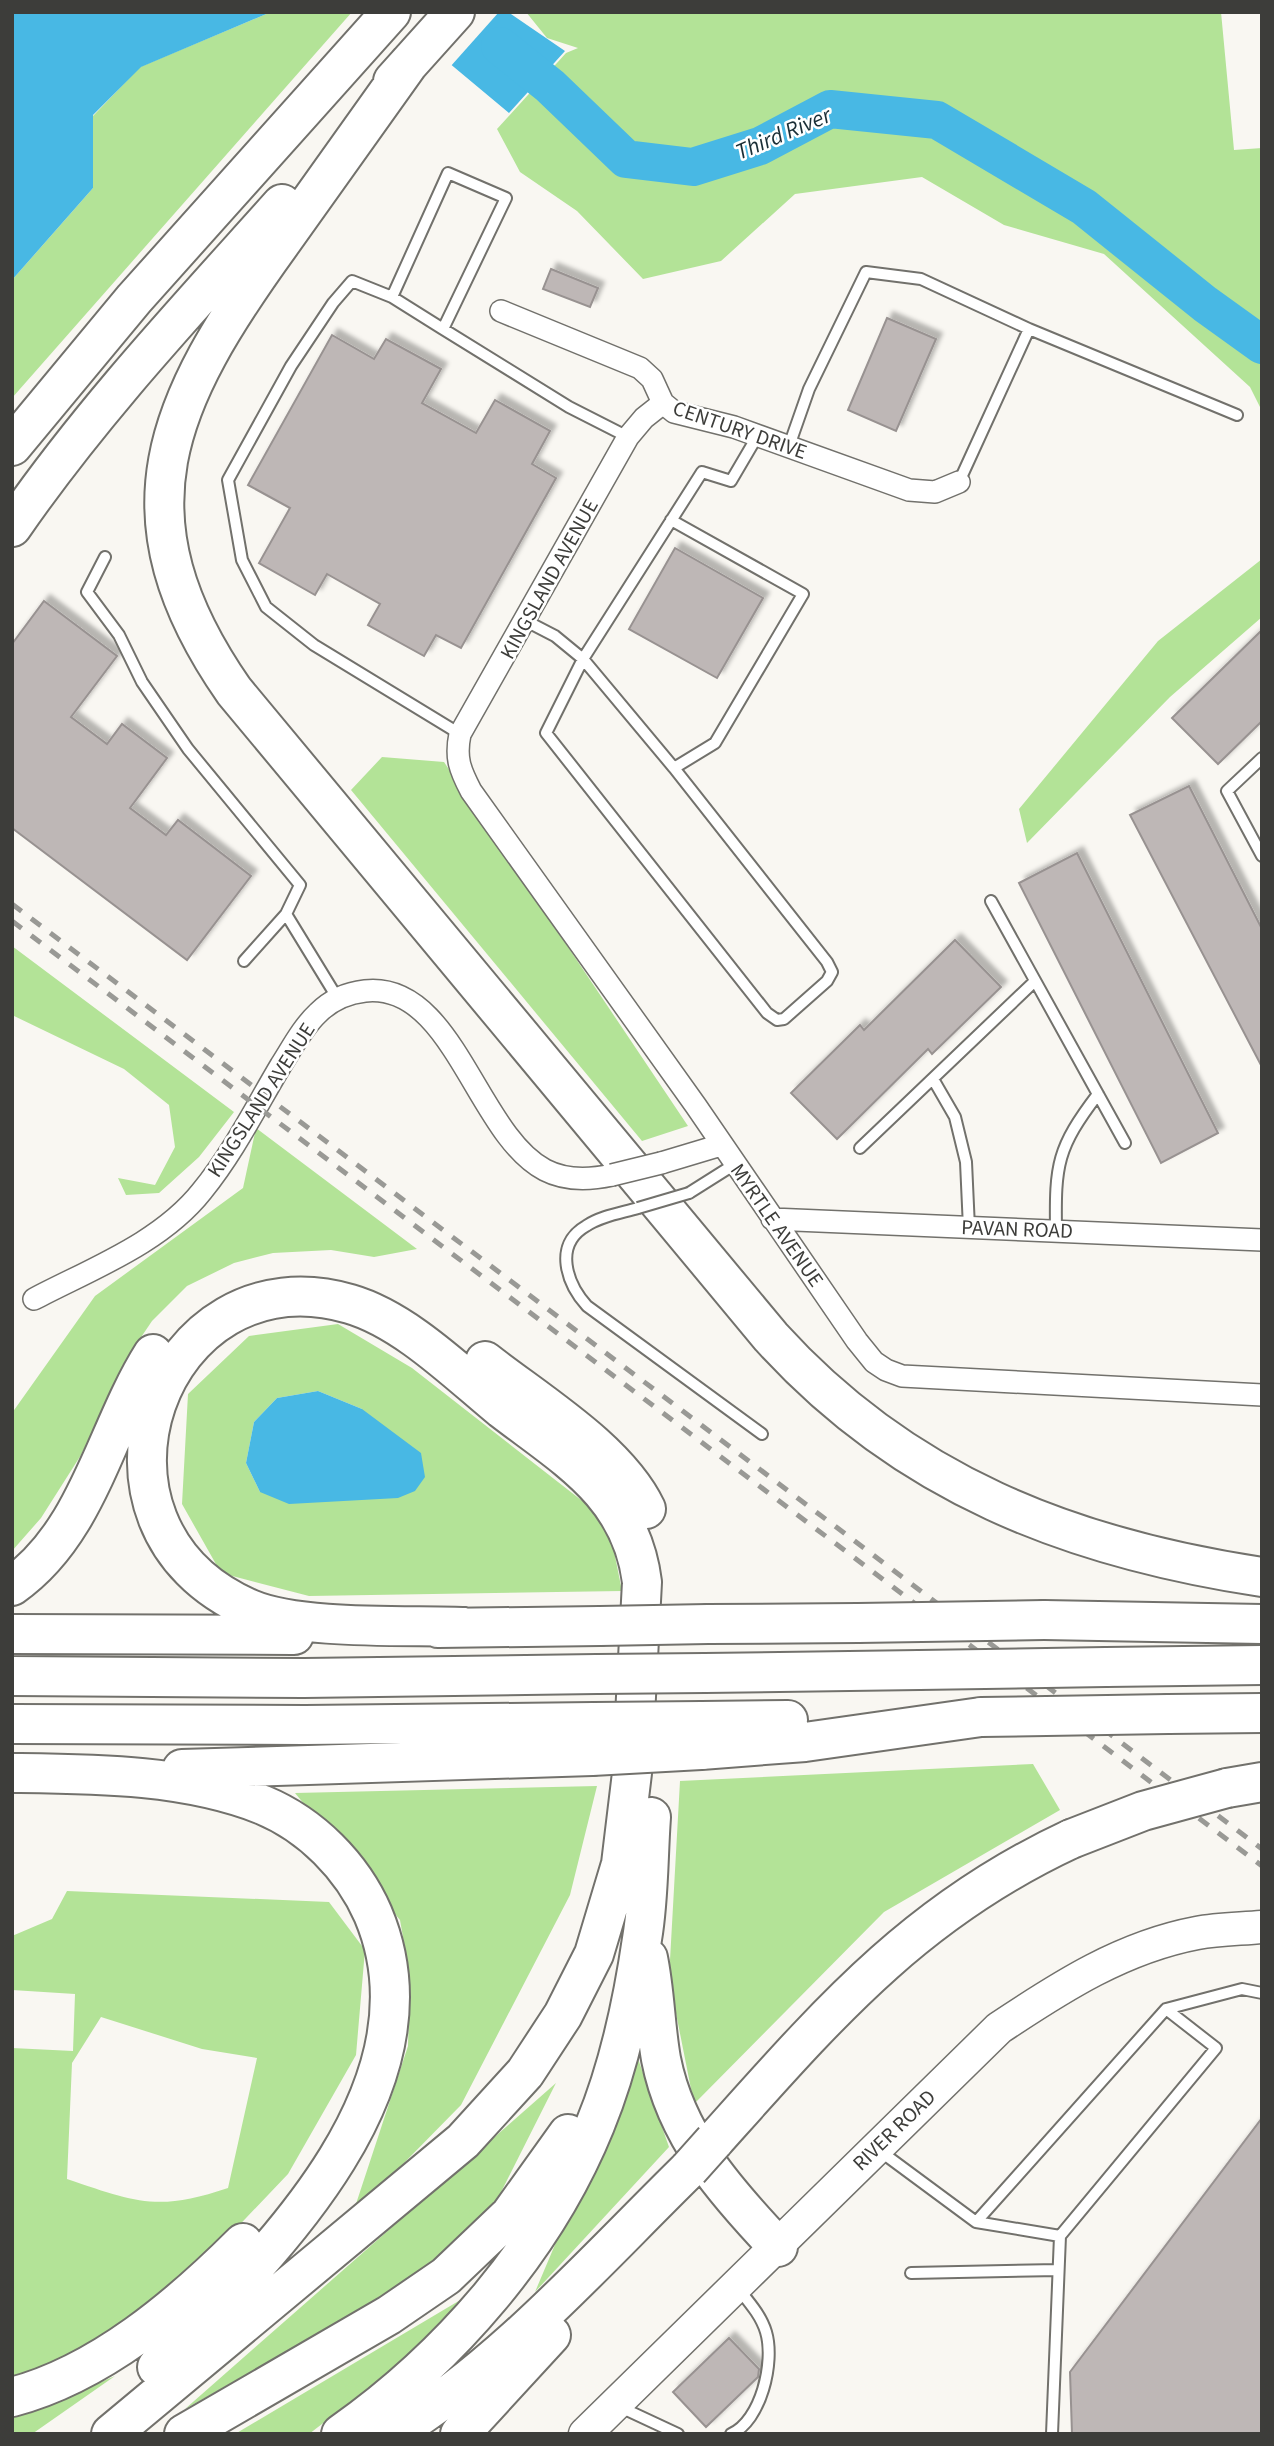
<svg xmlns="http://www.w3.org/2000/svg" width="1274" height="2446" viewBox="0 0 1274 2446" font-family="'Source Sans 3',sans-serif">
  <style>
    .green { fill: #b3e397; fill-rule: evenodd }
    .water { fill: #48b8e4 }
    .pier { fill: #f9f7f2 }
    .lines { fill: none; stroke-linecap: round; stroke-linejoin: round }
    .river { stroke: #48b8e4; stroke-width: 38 }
    .building { fill: #beb7b6; stroke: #989291; stroke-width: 2; filter: url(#shadow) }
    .lane-casing { stroke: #72716c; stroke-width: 14 }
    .street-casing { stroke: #72716c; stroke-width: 24 }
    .secondary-casing { stroke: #72716c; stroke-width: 35 }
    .highway-casing { stroke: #72716c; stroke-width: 42 }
    .lane { stroke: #fff; stroke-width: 10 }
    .street { stroke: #fff; stroke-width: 21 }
    .secondary { stroke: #fff; stroke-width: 32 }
    .highway { stroke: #fff; stroke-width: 38 }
    .rail { stroke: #999995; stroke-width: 5; stroke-dasharray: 12 12; stroke-linecap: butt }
    .lane-bridge-casing { stroke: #72716c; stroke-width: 14; stroke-linecap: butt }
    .street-bridge-casing { stroke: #72716c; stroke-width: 24; stroke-linecap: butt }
    .highway-bridge-casing { stroke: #72716c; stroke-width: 42; stroke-linecap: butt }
    .lane-bridge { stroke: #fff; stroke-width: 10 }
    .street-bridge { stroke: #fff; stroke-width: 21 }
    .highway-bridge { stroke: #fff; stroke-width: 38 }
    .labels { text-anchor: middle; stroke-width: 5; stroke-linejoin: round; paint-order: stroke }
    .street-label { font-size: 21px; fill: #3d3d3a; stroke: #fff }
    .water-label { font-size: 23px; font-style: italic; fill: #1a2e36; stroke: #fff }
  </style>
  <defs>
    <filter id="shadow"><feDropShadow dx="6" dy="-6" stdDeviation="2" flood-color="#0004"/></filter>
  </defs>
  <rect width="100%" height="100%" fill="#f9f7f2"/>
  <path class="green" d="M 271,12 L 352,12 L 12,398 L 12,280 L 93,188 L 93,116 L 140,67 Z
    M 526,12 L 1221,12 L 1234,150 L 1262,148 L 1262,411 L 1250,387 L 1104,254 L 1004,225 L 922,177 L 795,194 L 721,261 L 643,279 L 577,211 L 520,172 L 497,129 L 566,53 L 578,48 L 547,38 Z
    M 1262,559 L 1262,617 L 1170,697 L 1027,843 L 1019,809 L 1158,641 Z
    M 382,757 L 444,762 L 688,1126 L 642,1141 L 351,790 Z
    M 12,946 L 234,1112 L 199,1157 L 159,1193 L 126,1195 L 118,1178 L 155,1185 L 175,1147 L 169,1105 L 124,1069 L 12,1015 Z
    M 256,1128 L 417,1249 L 374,1257 L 331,1250 L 273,1253 L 234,1263 L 187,1286 L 152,1321 L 125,1361 L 81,1455 L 41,1518 L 12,1551 L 12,1413 L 95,1296 L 243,1188 Z
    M 338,1324 L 412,1368 L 608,1521 L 622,1591 L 309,1596 L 221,1573 L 182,1504 L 188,1394 L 249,1336 ZM 318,1391 L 362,1409 L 260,1492 L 246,1463 L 254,1422 L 277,1398 Z
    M 1033,1764 L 1060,1810 L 884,1912 L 694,2104 L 669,1978 L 680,1781 Z
    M 597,1786 L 570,1895 L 461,2105 L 352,2216 L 408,2046 L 410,1977 L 400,1920 L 295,1793 Z
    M 67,1891 L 329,1902 L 365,1950 L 356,2055 L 288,2174 L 227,2238 L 176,2282 L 92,2343 L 54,2365 L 12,2379 L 12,2048 L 73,2051 L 75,1994 L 12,1990 L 12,1936 L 52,1919 ZM 101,2017 L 202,2049 L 257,2058 L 228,2188 C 158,2212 135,2202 67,2179 L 72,2063 Z
    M 636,2053 L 669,2147 L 535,2292 Z
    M 556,2083 L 492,2210 L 400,2289 L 185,2409 Z
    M 467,2296 L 405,2360 L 309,2434 L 235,2434 Z
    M 115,2376 L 32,2434 L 12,2434 L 12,2415 L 65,2397 Z"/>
  <path class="water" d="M 12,12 L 271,12 L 141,67 L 93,115 L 93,188 L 12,280 Z
    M 388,12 L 508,12 L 565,51 L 509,113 Z
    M 318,1391 L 362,1409 L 421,1453 L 425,1477 L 415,1491 L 398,1498 L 289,1504 L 260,1492 L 246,1463 L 254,1422 L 277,1398 Z"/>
  <path class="pier" d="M 385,12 L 499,12 L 450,67 Z"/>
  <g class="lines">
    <path class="river" d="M 500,46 L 550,86 L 626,159 L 693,167 L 760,146 L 830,109 L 937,120 L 1084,207 L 1205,304 L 1262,345"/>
  </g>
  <path class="building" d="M 551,269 L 598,288 L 590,307 L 543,289 Z
    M 887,318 L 936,339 L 896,431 L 848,410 Z
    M 332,335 L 374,359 L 386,339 L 441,369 L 422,403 L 476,433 L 495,400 L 550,431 L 532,464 L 556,478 L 461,648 L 436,635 L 424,656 L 368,625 L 380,604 L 327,574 L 315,595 L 259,563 L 290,508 L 248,485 Z
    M 675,548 L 763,598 L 717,678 L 629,629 Z
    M 44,601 L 117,656 L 71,717 L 107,744 L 122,724 L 167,758 L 130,808 L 166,835 L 178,820 L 251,876 L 187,960 L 12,828 L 12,644 Z
    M 1262,630 L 1262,721 L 1218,764 L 1172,718 Z
    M 1189,786 L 1262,929 L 1262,1067 L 1130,815 Z
    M 1077,853 L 1218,1133 L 1161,1163 L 1019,883 Z
    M 955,940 L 1001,987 L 932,1054 L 928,1049 L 837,1139 L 791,1093 L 860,1025 L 864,1030 Z
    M 1262,2118 L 1262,2434 L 1072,2434 L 1070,2372 Z
    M 729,2338 L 759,2369 L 758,2377 L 706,2427 L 673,2392 Z"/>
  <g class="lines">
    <defs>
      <path id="lane" d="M 392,297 L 352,281 L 333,303 L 291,366 L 228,480 L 242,560 L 266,607 L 314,645 L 460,734
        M 443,329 L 392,297 L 448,173 L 506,198 L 443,329 L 569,407 L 628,437
        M 1029,329 L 1237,415
        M 789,446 L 809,389 L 866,272 L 921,279 L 1029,329 L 959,482
        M 671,520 L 803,594 L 715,743 L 674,768
        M 105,557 L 87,592 L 119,635 L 142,682 L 188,749 L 300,885 L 286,914 L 338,999
        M 526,621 L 555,636 L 583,659 L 702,472 L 731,481 L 758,435
        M 583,659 L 674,768 L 827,962 L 832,972 L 827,981 L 784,1019 L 777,1020 L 767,1013 L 546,733 Z
        M 1262,758 L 1227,791 L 1262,856
        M 991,901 L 1125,1143
        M 244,961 L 286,914
        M 933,1079 L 955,1117 L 966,1162 L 969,1228
        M 860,1148 L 1035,981
        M 689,1193 L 735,1164
        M 638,1208 C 621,1213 601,1216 586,1226 C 553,1245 567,1284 587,1306 L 762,1434
        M 1056,1231 C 1055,1164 1057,1148 1098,1094
        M 880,2151 L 976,2222 L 1060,2236 L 1216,2048 L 1166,2009
        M 976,2222 L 1166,2009 L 1242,1989 L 1262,1993
        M 911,2273 L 1058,2270
        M 618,2406 L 678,2434
        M 731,2434 C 761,2421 775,2362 766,2332 C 761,2315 748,2301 737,2287
        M 1052,2434 L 1060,2236"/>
      <path id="street" d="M 501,311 L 640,368 L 652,379 L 663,403 L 674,412 L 734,427 L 909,490 L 935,492 L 959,482
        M 663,403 L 644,418 L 628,437 L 460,734 C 455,758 460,770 471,791 L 696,1106 L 857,1341 L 874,1362 L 886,1370 L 902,1376 L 1262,1395
        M 661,1163 L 721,1145
        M 772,1219 L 1262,1240
        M 34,1299 C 91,1269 161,1243 202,1191 C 233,1153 256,1107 281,1065 C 292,1048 302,1028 318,1013 C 330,1001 347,993 365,991 C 453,981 477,1135 545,1170 C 566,1181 589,1180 612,1175"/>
      <path id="secondary" d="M 585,2434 L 999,2028 C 1062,1986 1123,1947 1197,1933 C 1218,1929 1241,1929 1262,1927"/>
      <path id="highway" d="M 409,63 C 366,123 323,183 280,244 C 166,402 111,514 234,691 L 771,1337 C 904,1484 1070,1548 1262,1577
        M 393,81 L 455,12
        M 12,446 L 134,299 L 391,12
        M 12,527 C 92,411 189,308 282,204
        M 485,1361 C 536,1401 618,1450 646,1509
        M 12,1586 C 89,1532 105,1430 153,1354
        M 1044,1620 L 1262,1624
        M 708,1624 L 858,1623
        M 438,1628 L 600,1626
        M 12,1634 L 294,1635
        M 1106,1667 L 1262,1665
        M 705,1673 L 919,1670
        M 12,1676 L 304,1678 L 597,1674
        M 1168,1714 L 1262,1713
        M 702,1721 L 788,1720
        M 12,1724 L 305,1725 L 594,1722
        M 701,1750 L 805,1742 L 981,1717
        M 182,1769 L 592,1756
        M 12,1773 C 94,1774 185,1774 263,1805 C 311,1825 352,1866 373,1914 C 446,2086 268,2257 157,2367
        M 1227,1788 L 1262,1782
        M 648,1958 C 655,1992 655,2025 661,2059 C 676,2136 725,2191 778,2247
        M 714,2141 C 826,2016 914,1912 1071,1839
        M 12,2397 C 100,2374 180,2306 243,2243
        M 111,2434 L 463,2141 L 525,2073 L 563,2015 L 594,1954 L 621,1864 L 632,1773 L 642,1582 C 631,1494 567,1459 502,1409 C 458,1373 405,1320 350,1304 C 159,1248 58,1526 250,1609 C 299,1630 406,1625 462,1627
        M 184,2434 L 389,2315 L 446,2276 L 510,2215 L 568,2134
        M 341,2434 C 449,2358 545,2248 595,2125 C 619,2067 633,2001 642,1939 C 649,1899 648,1858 651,1817
        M 392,2434 C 505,2364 595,2261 689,2169
        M 460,2434 L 551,2335"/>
    </defs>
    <use href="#lane" class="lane-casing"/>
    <use href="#street" class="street-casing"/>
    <use href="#secondary" class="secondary-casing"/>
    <use href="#highway" class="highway-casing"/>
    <use href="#lane" class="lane"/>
    <use href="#street" class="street"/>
    <use href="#secondary" class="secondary"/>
    <use href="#highway" class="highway"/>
    <path class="rail" d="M 12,904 L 1262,1849
      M 12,921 L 1262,1866"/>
    <defs>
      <path id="lane-bridge" d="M 638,1208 L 689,1193"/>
      <path id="street-bridge" d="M 612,1175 L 661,1163"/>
      <path id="highway-bridge" d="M 858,1623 L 1044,1620
        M 600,1626 L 708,1624
        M 919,1670 L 1106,1667
        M 597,1674 L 705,1673
        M 981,1717 L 1168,1714
        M 594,1722 L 702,1721
        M 592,1756 L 701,1750
        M 1071,1839 L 1143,1811 L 1227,1788
        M 689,2169 L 714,2141"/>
    </defs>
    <use href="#lane-bridge" class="lane-bridge-casing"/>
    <use href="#street-bridge" class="street-bridge-casing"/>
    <use href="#highway-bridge" class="highway-bridge-casing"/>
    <use href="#lane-bridge" class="lane-bridge"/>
    <use href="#street-bridge" class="street-bridge"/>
    <use href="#highway-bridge" class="highway-bridge"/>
  </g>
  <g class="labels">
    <g class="street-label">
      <text transform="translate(740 430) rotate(19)" y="7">CENTURY DRIVE</text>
      <text transform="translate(549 579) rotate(-61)" y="7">KINGSLAND AVENUE</text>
      <text transform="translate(261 1100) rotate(-57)" y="7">KINGSLAND AVENUE</text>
      <text transform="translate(777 1225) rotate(55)" y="7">MYRTLE AVENUE</text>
      <text transform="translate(1017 1229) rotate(2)" y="7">PAVAN ROAD</text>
      <text transform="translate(894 2130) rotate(-44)" y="7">RIVER ROAD</text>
    </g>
    <g class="water-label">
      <text transform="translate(783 133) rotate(-23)" y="8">Third River</text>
    </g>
  </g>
  <rect width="1274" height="2446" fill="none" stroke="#3d3d3a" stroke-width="28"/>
</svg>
